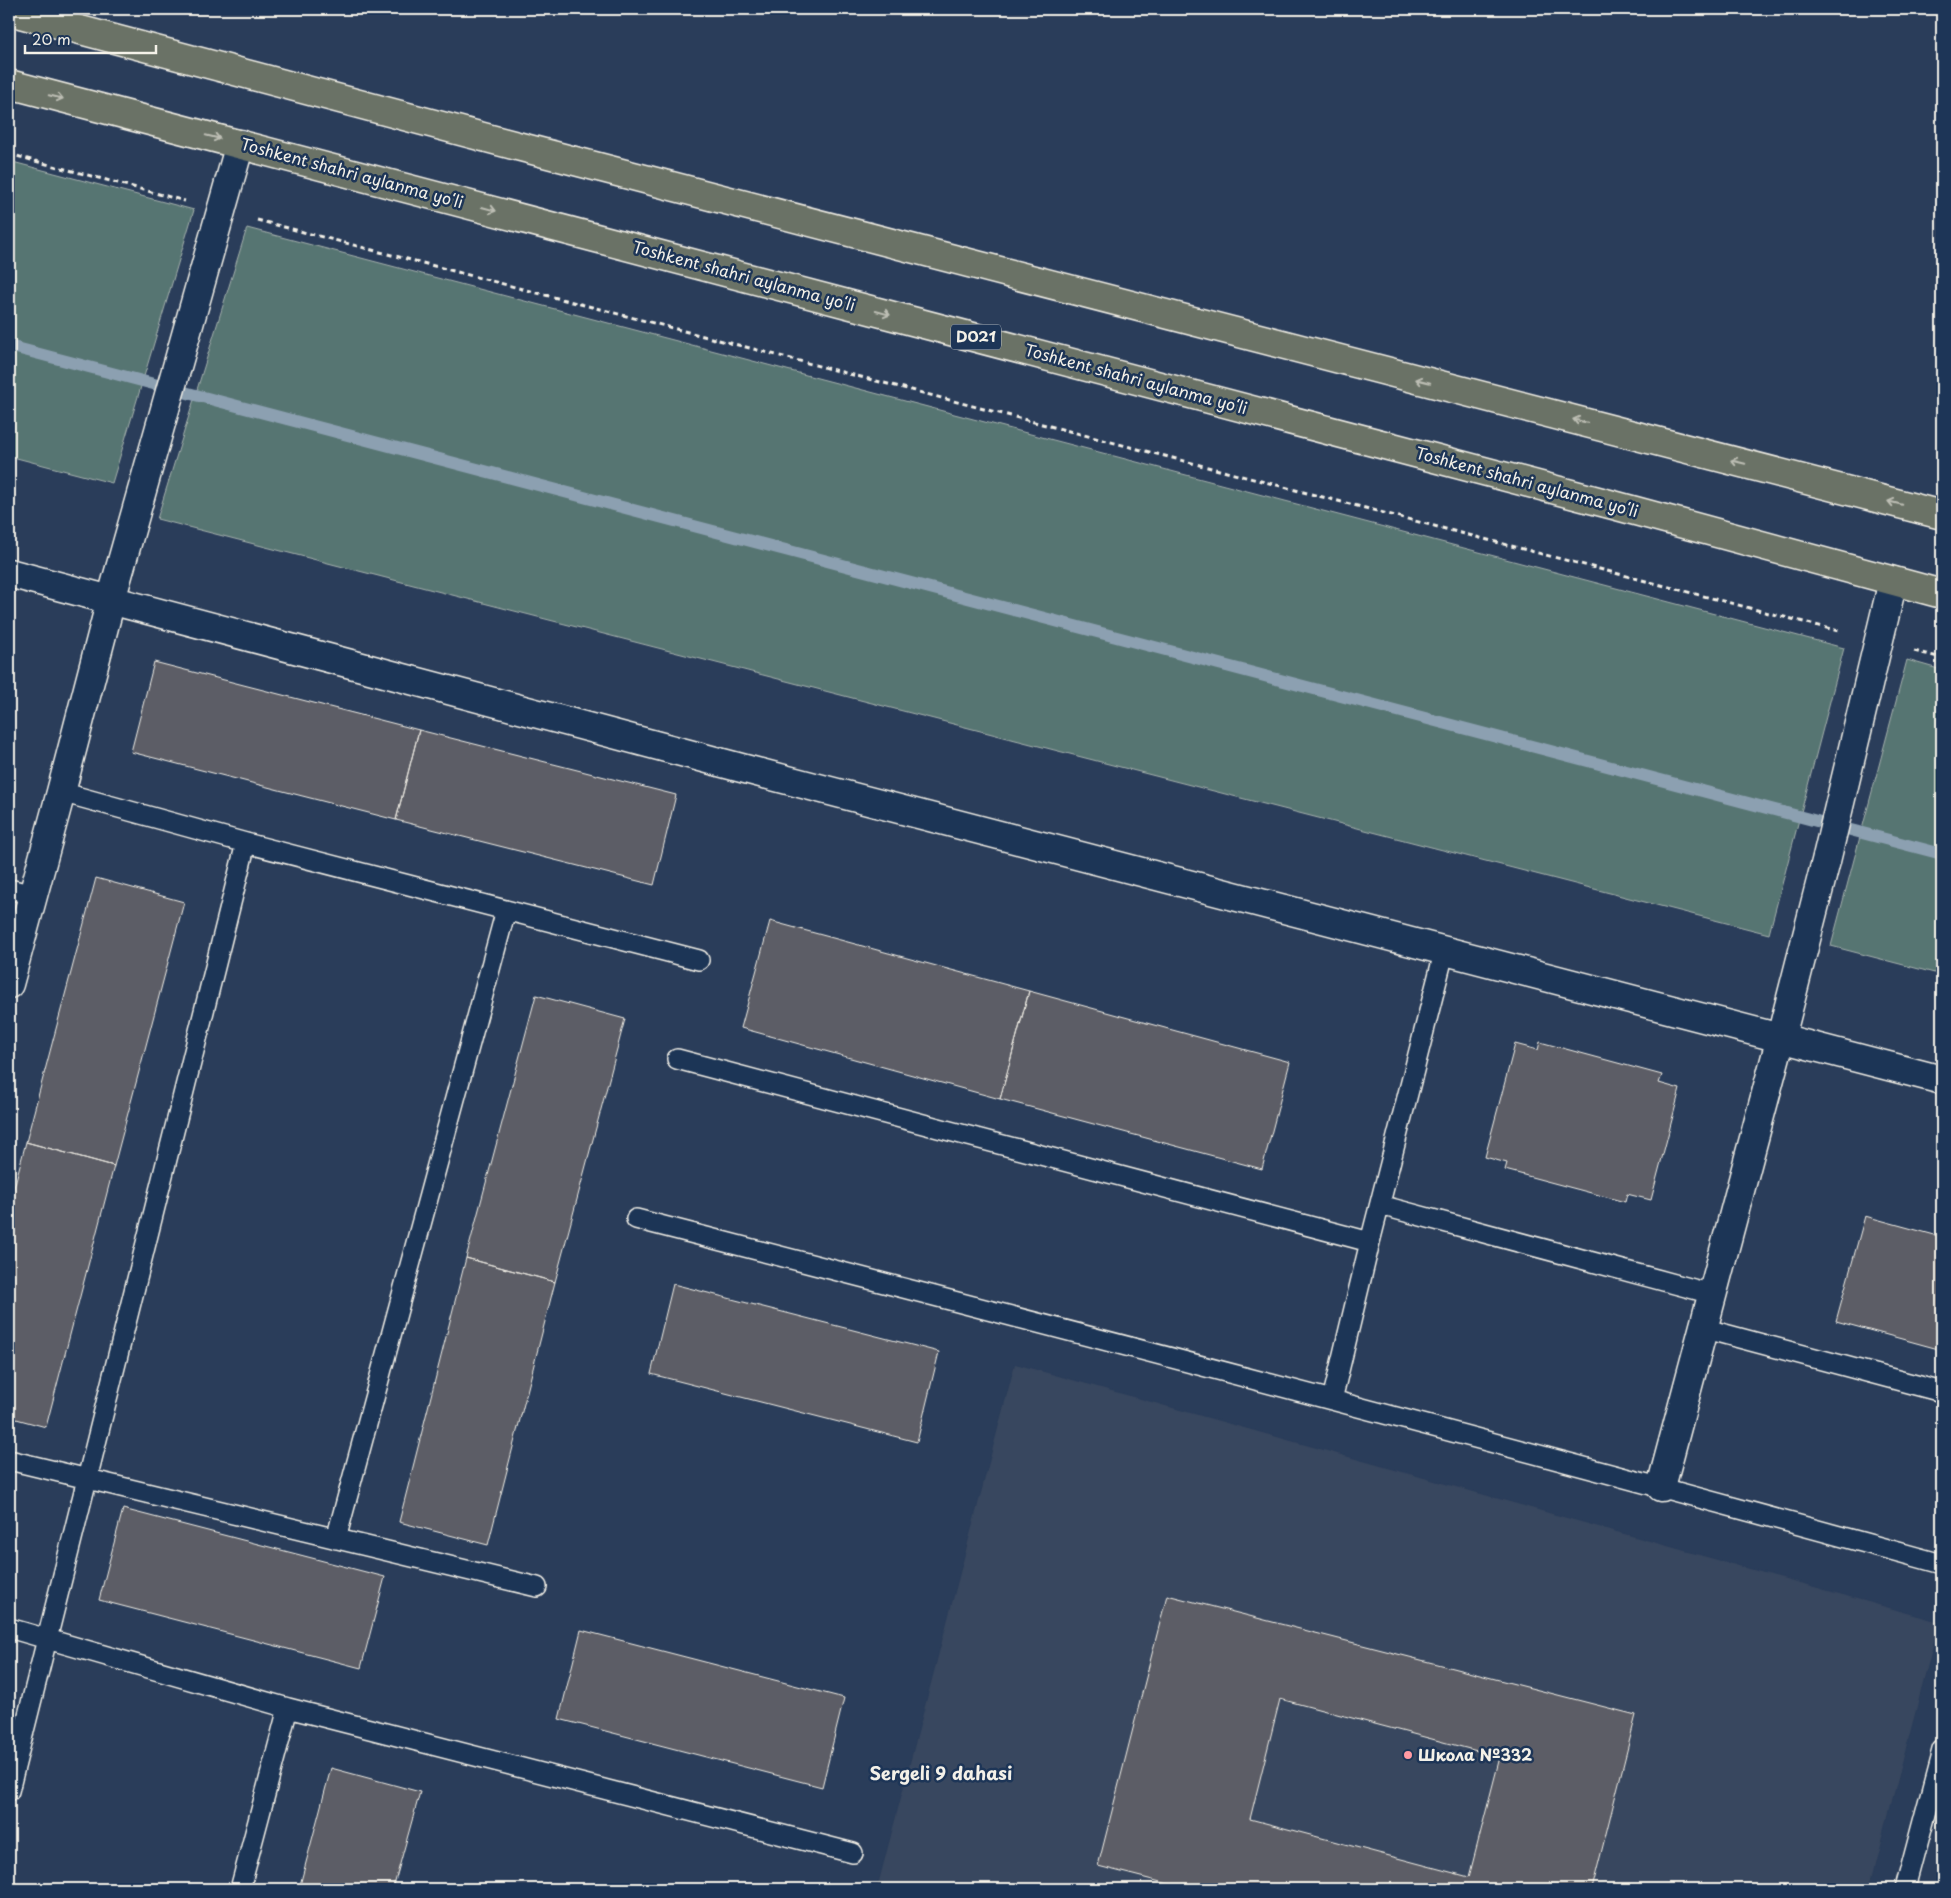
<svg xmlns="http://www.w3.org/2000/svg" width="1951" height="1898" viewBox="0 0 1951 1898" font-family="'Playpen Sans',sans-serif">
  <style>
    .built { fill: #39475e }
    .green { fill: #577472; stroke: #a6b2ad }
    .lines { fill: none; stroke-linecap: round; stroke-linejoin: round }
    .stream { stroke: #8ca0b1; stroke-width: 12 }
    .building { fill: #5c5d66; stroke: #f4f1e8; fill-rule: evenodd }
    .service-casing { stroke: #f4f1e8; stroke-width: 22 }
    .minor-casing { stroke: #f4f1e8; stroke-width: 31 }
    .trunk-casing { stroke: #f4f1e8; stroke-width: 31 }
    .path { stroke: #f4f1e8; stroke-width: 3; stroke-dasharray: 5 4; stroke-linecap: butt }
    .service { stroke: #1d3557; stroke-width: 19 }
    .minor { stroke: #1d3557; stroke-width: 28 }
    .trunk { stroke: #6a7266; stroke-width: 28 }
    .oneway { stroke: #bdbeb4 }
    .poi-dot { fill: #ff9aa2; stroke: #1d3557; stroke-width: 2 }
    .labels { text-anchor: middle; stroke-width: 5; stroke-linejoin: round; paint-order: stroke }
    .shield { fill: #1d3557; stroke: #b4b9bc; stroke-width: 1 }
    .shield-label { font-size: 15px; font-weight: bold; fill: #f4f1e8 }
    .street-label { font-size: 16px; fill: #f4f1e8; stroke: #1d3557 }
    .poi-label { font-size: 16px; font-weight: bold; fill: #f4f1e8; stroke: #1d3557; text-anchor: start }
    .neighbourhood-label { font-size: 18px; font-weight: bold; fill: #f4f1e8; stroke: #1d3557 }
  </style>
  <rect width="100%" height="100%" fill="#2a3d5a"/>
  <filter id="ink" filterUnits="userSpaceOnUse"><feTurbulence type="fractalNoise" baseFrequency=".02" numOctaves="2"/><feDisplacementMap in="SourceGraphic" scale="10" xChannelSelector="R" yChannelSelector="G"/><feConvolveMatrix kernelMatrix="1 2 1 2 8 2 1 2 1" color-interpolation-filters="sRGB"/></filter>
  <g filter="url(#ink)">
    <path class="built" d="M 1015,1364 L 1939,1622 L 1869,1889 L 877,1889 Z"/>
    <path class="green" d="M 9,161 L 194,210 L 112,483 L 9,456 Z
      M 247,228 L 1844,648 L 1769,934 L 157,519 Z
      M 1907,660 L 1942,670 L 1942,975 L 1831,946 Z"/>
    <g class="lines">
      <path class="stream" d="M 9,346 L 1942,854"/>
    </g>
    <path class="building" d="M 154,662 L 419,730 L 396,820 L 131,752 Z
      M 419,730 L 676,795 L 654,885 L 396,820 Z
      M 96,878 L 184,902 L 114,1166 L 26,1142 Z
      M 770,921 L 1029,991 L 1000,1099 L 741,1028 Z
      M 1029,991 L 1290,1062 L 1262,1169 L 1000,1099 Z
      M 536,995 L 625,1019 L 555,1282 L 466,1258 Z
      M 1540,1042 L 1662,1075 L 1659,1083 L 1680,1089 L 1651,1200 L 1627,1194 L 1625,1202 L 1505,1170 L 1507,1163 L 1485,1157 L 1515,1044 L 1538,1050 Z
      M 26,1142 L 114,1166 L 46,1427 L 9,1417 L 9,1207 Z
      M 1865,1216 L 1942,1237 L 1942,1350 L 1836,1321 Z
      M 466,1258 L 555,1282 L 488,1545 L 399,1522 Z
      M 673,1284 L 939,1352 L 917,1442 L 651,1374 Z
      M 123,1509 L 385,1577 L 361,1668 L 99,1600 Z
      M 1167,1595 L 1636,1715 L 1592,1889 L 1188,1889 L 1098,1866 ZM 1280,1699 L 1500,1757 L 1469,1877 L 1250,1819 Z
      M 581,1630 L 844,1698 L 822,1787 L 559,1719 Z
      M 331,1768 L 420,1792 L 393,1889 L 299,1889 Z"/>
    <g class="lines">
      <defs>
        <path id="service" d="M 61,792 L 246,843 L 699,960
          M 9,889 L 33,895
          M 677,1059 L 1370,1242
          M 1380,1205 L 1712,1294
          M 636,1219 C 1072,1331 1508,1445 1942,1564
          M 1702,1328 L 1942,1392
          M 1332,1400 L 1370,1242 L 1445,949
          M 9,1460 L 537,1587
          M 336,1539 L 506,910
          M 9,1628 L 288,1708 L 853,1853
          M 9,1791 L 246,843
          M 240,1889 L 288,1708
          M 1905,1889 L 1942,1750"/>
        <path id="minor" d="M 9,573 L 749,770 L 1942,1080
          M 9,984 L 61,792 L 111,600 L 240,144
          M 1661,1487 L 1781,1037 L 1826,861 L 1893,581"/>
        <path id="trunk" d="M 9,11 L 521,147 L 1942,515
          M 9,84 L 1617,506 L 1942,594"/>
      </defs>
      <use href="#service" class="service-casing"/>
      <use href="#minor" class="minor-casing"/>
      <use href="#trunk" class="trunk-casing"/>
      <path class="path" d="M 9,154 L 185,201
        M 257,220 L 1842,632
        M 1914,651 L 1942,658"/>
      <use href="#service" class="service"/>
      <use href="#minor" class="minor"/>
      <use href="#trunk" class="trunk"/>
    </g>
    <defs><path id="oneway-shaft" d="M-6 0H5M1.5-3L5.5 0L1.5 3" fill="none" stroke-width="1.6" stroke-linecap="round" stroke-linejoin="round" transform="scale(1.25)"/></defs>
    <g class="oneway">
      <use href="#oneway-shaft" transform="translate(56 97) rotate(14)"/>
      <use href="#oneway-shaft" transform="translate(213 137) rotate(14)"/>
      <use href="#oneway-shaft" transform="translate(489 209) rotate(15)"/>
      <use href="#oneway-shaft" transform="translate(883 313) rotate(15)"/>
      <use href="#oneway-shaft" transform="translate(1423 381) rotate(-166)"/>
      <use href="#oneway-shaft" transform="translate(1580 421) rotate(-166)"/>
      <use href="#oneway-shaft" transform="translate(1738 462) rotate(-166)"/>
      <use href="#oneway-shaft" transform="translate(1895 503) rotate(-166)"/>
    </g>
  </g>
  <circle class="poi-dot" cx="1408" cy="1755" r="5"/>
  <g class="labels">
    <rect class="shield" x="951" y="324.5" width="50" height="25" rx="4"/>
    <g class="shield-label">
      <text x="976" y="342">D021</text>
    </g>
    <g class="street-label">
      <text transform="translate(352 173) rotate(15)" y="6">Toshkent shahri aylanma yoʻli</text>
      <text transform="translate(744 276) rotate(15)" y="6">Toshkent shahri aylanma yoʻli</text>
      <text transform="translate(1136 379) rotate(15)" y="6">Toshkent shahri aylanma yoʻli</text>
      <text transform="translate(1527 482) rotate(15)" y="6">Toshkent shahri aylanma yoʻli</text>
    </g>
    <g class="poi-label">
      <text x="1418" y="1761">Школа №332</text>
    </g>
    <g class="neighbourhood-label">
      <text x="941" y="1780">Sergeli 9 dahasi</text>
    </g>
  </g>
  <rect width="1951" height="1898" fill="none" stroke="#1d3557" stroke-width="30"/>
  <rect x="15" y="15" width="1921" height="1868" fill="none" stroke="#f4f1e8" stroke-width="2" filter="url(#ink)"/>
  <path d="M25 45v8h131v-8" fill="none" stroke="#f4f1e8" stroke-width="2.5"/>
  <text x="32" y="45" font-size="15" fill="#f4f1e8" stroke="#1d3557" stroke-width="4" paint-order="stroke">20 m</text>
</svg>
